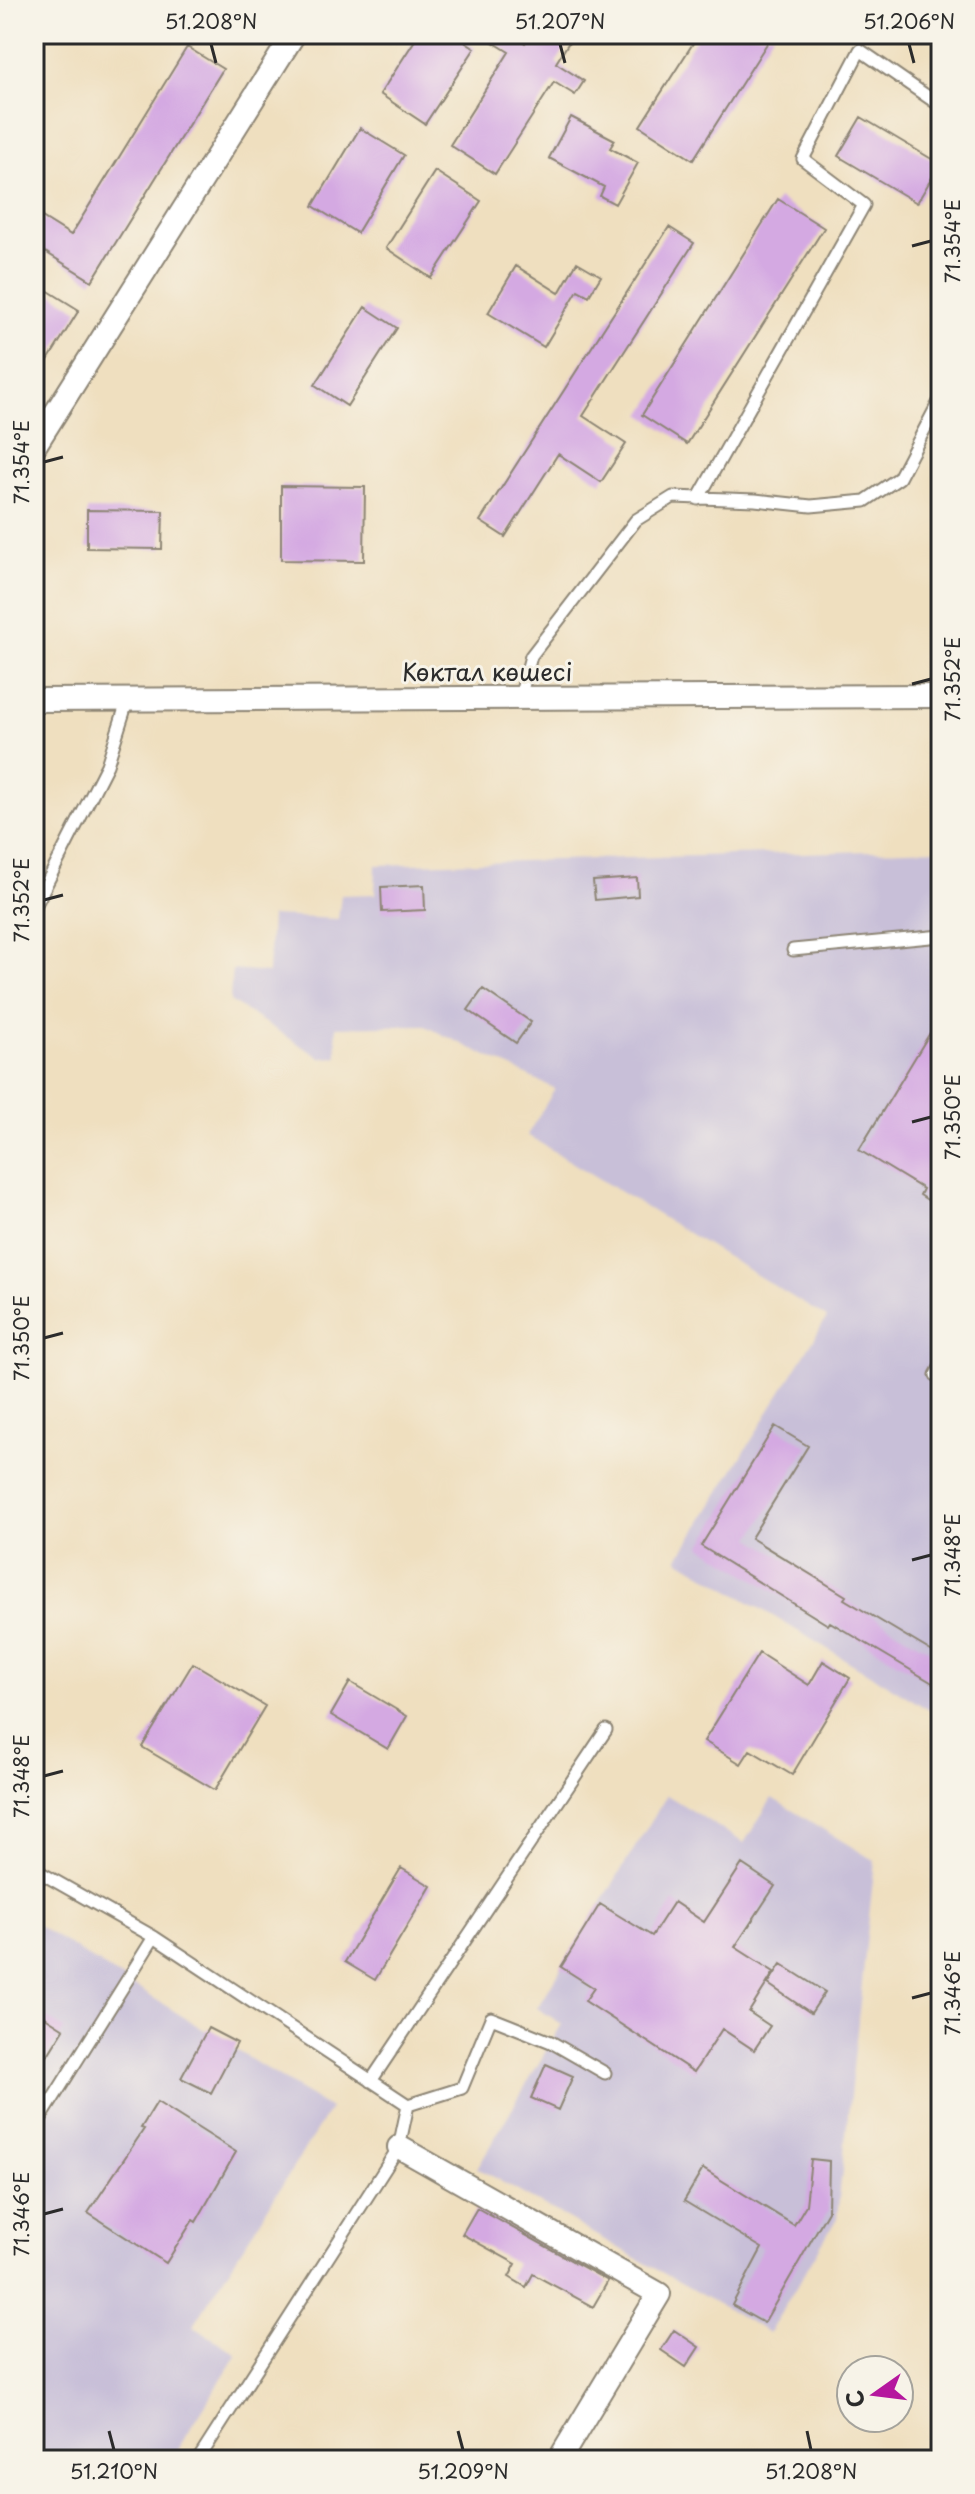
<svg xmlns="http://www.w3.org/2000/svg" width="975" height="2494" viewBox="0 0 975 2494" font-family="'Playpen Sans',sans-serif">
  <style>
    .industrial { fill: #c8bfd8 }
    .building { fill: #d4a9e2 }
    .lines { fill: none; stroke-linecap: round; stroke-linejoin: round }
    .service-casing { stroke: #8d8575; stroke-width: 15 }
    .minor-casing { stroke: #8d8575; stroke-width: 26 }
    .service { stroke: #fff; stroke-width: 11 }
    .minor { stroke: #fff; stroke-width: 22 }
    .rail { stroke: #2b2b2b; stroke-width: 6; stroke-dasharray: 12 6; stroke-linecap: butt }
    .ticks { fill: none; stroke: #2b2b2b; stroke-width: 3 }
    .labels { text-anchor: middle; stroke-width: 6; stroke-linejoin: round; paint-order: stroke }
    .street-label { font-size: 24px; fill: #2b2b2b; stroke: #f7f3e8 }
    .neatline { fill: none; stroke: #2b2b2b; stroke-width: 3 }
    .ticks-label { font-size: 20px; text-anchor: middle; fill: #2b2b2b }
  </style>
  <rect width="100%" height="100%" fill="#f7f3e8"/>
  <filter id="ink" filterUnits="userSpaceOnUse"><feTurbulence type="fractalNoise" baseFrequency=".0125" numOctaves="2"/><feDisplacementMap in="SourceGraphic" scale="16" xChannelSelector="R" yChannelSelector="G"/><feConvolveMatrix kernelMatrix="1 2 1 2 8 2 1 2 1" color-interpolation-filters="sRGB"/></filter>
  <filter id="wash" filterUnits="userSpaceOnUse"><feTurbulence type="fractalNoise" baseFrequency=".006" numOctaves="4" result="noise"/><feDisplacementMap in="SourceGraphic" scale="32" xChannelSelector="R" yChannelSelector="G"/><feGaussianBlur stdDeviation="1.8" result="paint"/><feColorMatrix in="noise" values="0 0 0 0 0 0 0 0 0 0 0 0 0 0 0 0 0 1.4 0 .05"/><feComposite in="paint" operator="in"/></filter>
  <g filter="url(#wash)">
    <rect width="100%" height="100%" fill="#efdfbf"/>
    <path class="industrial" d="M 941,849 L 941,1717 L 678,1559 L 827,1318 L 527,1135 L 555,1089 L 423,1025 L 336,1027 L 337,1057 L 321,1058 L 230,1001 L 232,970 L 268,973 L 271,916 L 338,919 L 341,895 L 375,894 L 376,865 Z
      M 667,1795 L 744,1843 L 772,1798 L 875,1861 L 837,2218 L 769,2333 L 477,2168 L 562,2024 L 537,2008 Z
      M 34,1923 L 330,2109 L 193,2326 L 237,2354 L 171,2460 L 34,2460 Z"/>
    <g id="blocks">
      <path class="building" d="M 419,34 L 454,34 L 475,48 L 425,124 L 380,94 Z
        M 480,34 L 511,34 L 525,43 L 531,34 L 574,34 L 556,63 L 584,81 L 575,95 L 554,82 L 495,174 L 450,145 L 509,52 Z
        M 699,34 L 773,34 L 693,160 L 640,126 Z
        M 187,47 L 223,69 L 92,281 L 34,245 L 34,212 L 71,235 Z
        M 571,117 L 615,140 L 610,148 L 638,163 L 615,204 L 600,196 L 604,187 L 549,158 Z
        M 861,117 L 940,164 L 917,203 L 838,156 Z
        M 360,128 L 404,155 L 357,233 L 313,206 Z
        M 435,171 L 481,201 L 431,278 L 386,248 Z
        M 778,199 L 824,228 L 687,444 L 642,415 Z
        M 669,227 L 694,243 L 583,416 L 626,444 L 601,482 L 558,454 L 505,537 L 480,521 Z
        M 577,262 L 601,276 L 589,296 L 578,290 L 544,347 L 488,313 L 516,266 L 559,293 Z
        M 34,282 L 79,310 L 34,383 Z
        M 365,307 L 397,328 L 347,406 L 315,385 Z
        M 281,486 L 365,487 L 364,561 L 281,560 Z
        M 87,510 L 163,511 L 162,549 L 87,548 Z
        M 637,878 L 638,896 L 595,900 L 593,881 Z
        M 424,885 L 425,910 L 382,912 L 381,887 Z
        M 483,989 L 531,1022 L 516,1043 L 468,1010 Z
        M 930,1033 L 941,1040 L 941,1209 L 920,1195 L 923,1189 L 859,1150 Z
        M 775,1426 L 808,1446 L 751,1538 L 846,1596 L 844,1599 L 941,1657 L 941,1688 L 830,1622 L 828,1625 L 701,1546 Z
        M 759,1653 L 809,1685 L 823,1661 L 850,1678 L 792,1775 L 750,1750 L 741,1764 L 704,1741 Z
        M 193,1663 L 265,1706 L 215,1790 L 142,1747 Z
        M 350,1682 L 407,1716 L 388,1749 L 331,1715 Z
        M 742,1864 L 775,1886 L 735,1947 L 774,1972 L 749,2012 L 770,2026 L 754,2050 L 722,2029 L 694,2072 L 585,2001 L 594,1988 L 561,1967 L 600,1904 L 652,1936 L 674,1902 L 704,1922 Z
        M 401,1868 L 431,1886 L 375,1980 L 345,1962 Z
        M 781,1964 L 825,1992 L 811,2013 L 768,1984 Z
        M 34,2010 L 64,2029 L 34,2077 Z
        M 208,2028 L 237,2043 L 211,2093 L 181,2078 Z
        M 546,2064 L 573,2076 L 558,2110 L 531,2098 Z
        M 157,2102 L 236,2152 L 196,2222 L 193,2220 L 166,2263 L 88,2213 L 144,2129 L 141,2128 Z
        M 811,2159 L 829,2161 L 828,2211 L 764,2323 L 732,2305 L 762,2248 L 684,2201 L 703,2169 L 794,2225 L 806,2205 Z
        M 477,2208 L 608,2281 L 593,2307 L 533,2274 L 526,2287 L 509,2277 L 516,2264 L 462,2234 Z
        M 674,2330 L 699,2347 L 686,2367 L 661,2350 Z"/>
    </g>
  </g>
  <g filter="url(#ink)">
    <use href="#blocks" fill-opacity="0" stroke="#8d8575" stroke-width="2"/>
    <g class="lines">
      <defs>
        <path id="service" d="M 698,499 L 864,205 L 803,159 L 860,50 L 941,106
          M 520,698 L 531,656 L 636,520 L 673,497 L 755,500 L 811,506 L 865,501 L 899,478 L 941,398
          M 34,908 L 107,765 L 127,702
          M 793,950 L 941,936
          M 936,1375 L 941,1366
          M 34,1869 L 154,1937 L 408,2105 L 399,2147 L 198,2460
          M 371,2081 L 606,1730
          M 408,2105 L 462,2088 L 491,2018 L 551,2042 L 605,2073
          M 34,2129 L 154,1937"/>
        <path id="minor" d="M 34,447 L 294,34
          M 34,700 L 941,696
          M 399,2147 L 659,2294 L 559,2460"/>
      </defs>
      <use href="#service" class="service-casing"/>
      <use href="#minor" class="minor-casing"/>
      <use href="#service" class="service"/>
      <use href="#minor" class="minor"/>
      <path class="rail" d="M 34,49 L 44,34"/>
    </g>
  </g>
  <path class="ticks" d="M 211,44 L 216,63M 560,44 L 565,63M 909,44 L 914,63M 912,246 L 931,241M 44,462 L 63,457M 912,684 L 931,679M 44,900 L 63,895M 912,1122 L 931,1117M 44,1338 L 63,1333M 912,1560 L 931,1555M 44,1776 L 63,1771M 912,1998 L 931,1993M 44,2214 L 63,2209M 109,2431 L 114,2450M 458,2431 L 463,2450M 807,2431 L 811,2450"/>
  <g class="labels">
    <g class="street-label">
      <text x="487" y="681">Көктал көшесі</text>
    </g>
  </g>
  <rect width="975" height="2494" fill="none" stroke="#f7f3e8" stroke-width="88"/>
  <g transform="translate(875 2394) rotate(256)"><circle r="38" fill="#f7f3e8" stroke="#a5a39c" stroke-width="2"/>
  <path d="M0-6L14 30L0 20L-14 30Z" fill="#b5179e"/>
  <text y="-12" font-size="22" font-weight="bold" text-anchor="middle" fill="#2b2b2b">С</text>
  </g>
  <rect x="44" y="44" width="887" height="2406" class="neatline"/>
  <g class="ticks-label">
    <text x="211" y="29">51.208°N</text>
    <text x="560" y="29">51.207°N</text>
    <text x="909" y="29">51.206°N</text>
    <text transform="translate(953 241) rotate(-90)" y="7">71.354°E</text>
    <text transform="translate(22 462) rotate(-90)" y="7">71.354°E</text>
    <text transform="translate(953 679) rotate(-90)" y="7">71.352°E</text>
    <text transform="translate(22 900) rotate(-90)" y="7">71.352°E</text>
    <text transform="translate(953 1117) rotate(-90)" y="7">71.350°E</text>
    <text transform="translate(22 1338) rotate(-90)" y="7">71.350°E</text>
    <text transform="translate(953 1555) rotate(-90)" y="7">71.348°E</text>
    <text transform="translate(22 1776) rotate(-90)" y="7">71.348°E</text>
    <text transform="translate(953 1993) rotate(-90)" y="7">71.346°E</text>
    <text transform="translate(22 2214) rotate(-90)" y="7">71.346°E</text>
    <text x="114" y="2479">51.210°N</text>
    <text x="463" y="2479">51.209°N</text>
    <text x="811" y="2479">51.208°N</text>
  </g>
</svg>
